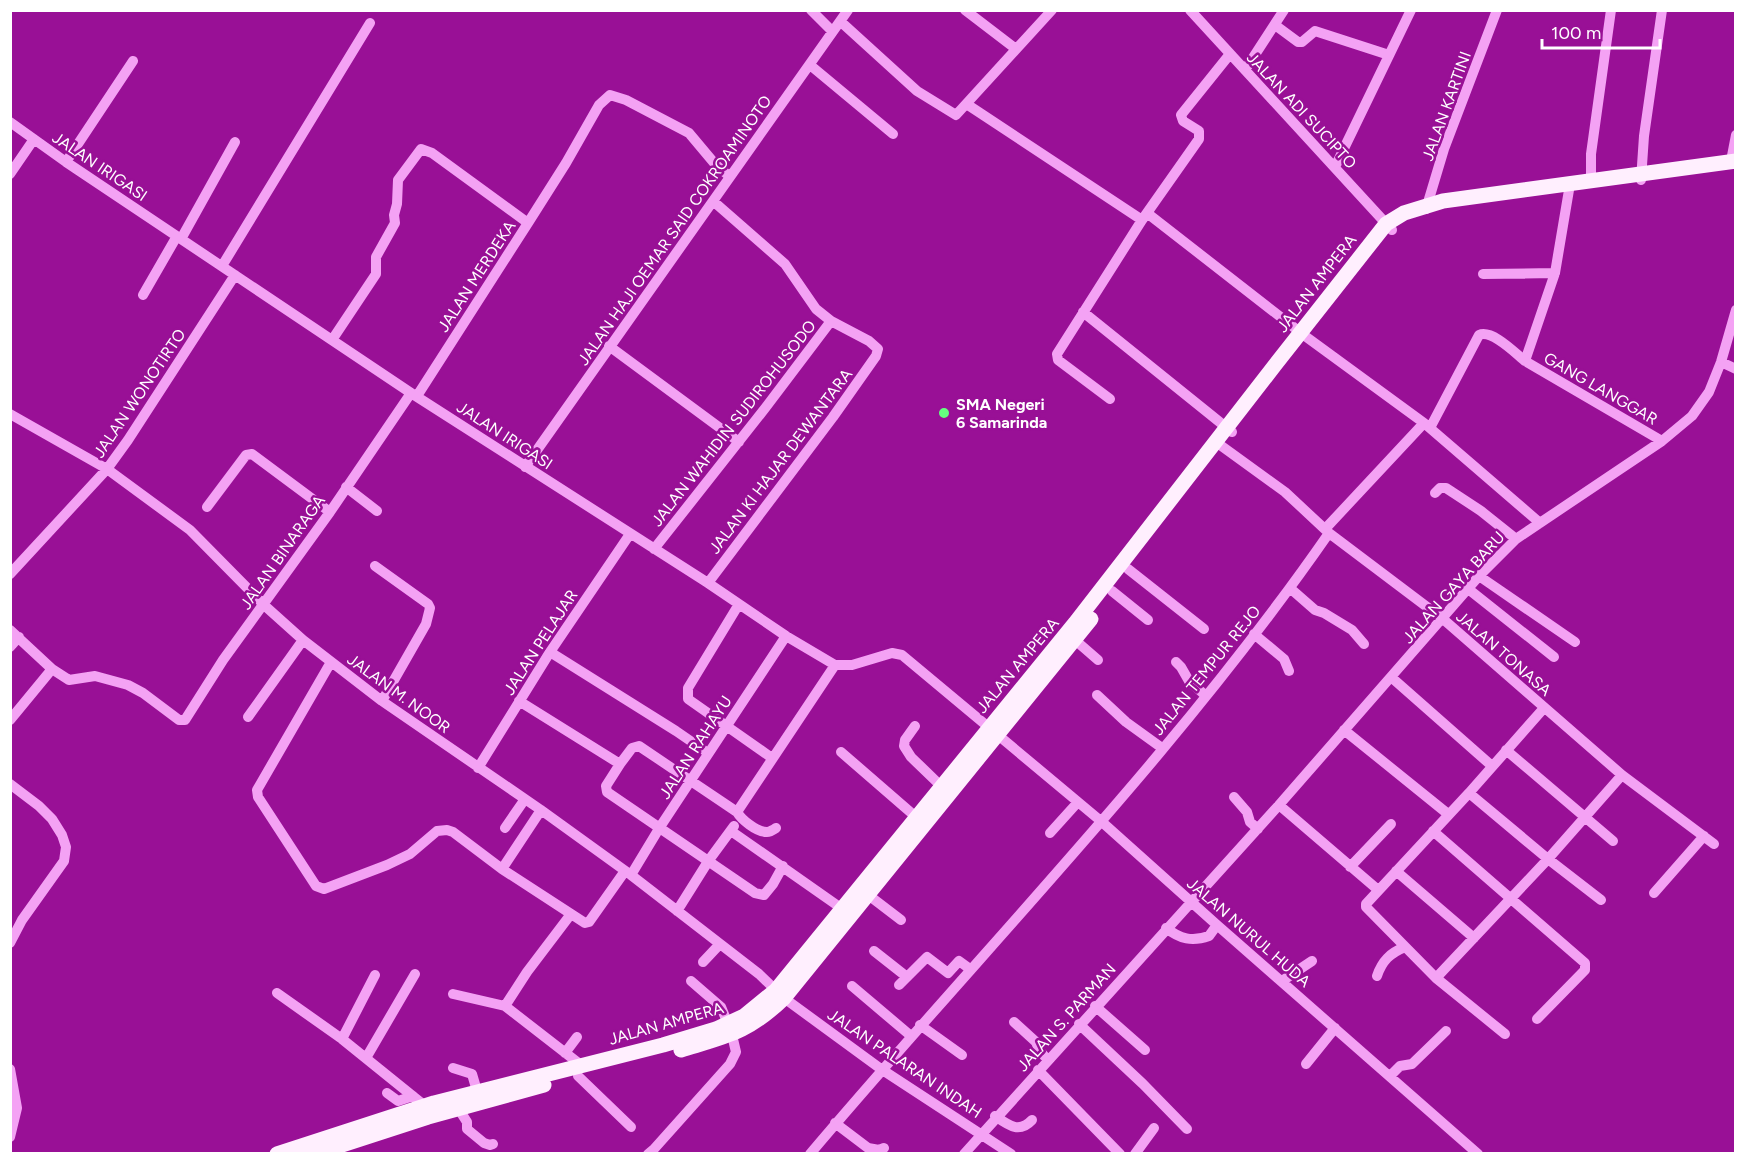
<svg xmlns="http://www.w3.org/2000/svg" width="1746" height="1164" viewBox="0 0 1746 1164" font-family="Figtree,sans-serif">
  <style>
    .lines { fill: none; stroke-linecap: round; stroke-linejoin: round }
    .minor { stroke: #f4a2f4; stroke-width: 10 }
    .major { stroke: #ffeffe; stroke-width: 15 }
    .poi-dot { fill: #65ff7f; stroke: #991096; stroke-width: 2 }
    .labels { text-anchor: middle; stroke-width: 5; stroke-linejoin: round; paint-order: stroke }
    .street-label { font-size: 16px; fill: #fff; stroke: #991096 }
    .poi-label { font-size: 16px; font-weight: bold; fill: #fff; stroke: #991096; text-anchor: start }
  </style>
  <rect width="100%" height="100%" fill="#991096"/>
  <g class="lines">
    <path class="minor" d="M 811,10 L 832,31
      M 965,10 L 1016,49
      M 1190,10 L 1392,230
      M 840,21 L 917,91 L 956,115 L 1052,10
      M 1275,25 L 1298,42 L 1302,42 L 1315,31 L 1318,32 L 1389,55
      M 810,65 L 893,134
      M 1245,70 L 1284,10
      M 968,105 L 1142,220
      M 10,122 L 66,162 L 411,393 L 708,583 L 786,636 L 835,665 L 852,665 L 892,653 L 902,655 L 1102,822 L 1217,925 L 1478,1154
      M 1731,161 L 1736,135
      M 66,162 L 133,61
      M 1335,167 L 1411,10
      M 10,174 L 34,139
      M 1591,180 L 1591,154 L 1611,10
      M 1641,180 L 1644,136 L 1662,10
      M 1426,209 L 1444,149 L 1497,10
      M 1147,213 L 1305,336 L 1424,423
      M 528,223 L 566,163 L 599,105 L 610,95 L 626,100 L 689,133 L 715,164 L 729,176
      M 181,239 L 235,142
      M 222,266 L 370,23
      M 1483,274 L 1555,273
      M 143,295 L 177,236
      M 1083,312 L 1232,432
      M 332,340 L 376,274 L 376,257 L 395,223 L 394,215 L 397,204 L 398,180 L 421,149 L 432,153 L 528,223 L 417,396
      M 609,346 L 739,442
      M 1525,361 L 1662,441
      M 1721,362 L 1736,369
      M 1110,399 L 1058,360 L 1057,354 L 1142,220 L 1199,139 L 1199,131 L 1183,121 L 1181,115 L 1230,54
      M 10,414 L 107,469 L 190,530 L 264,605 L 303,640 L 382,701 L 541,810 L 631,875 L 759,974 L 784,998 L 881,1069 L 1011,1154
      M 1430,428 L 1479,335 C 1492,329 1515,353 1525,361 L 1555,273 L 1569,190
      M 1216,442 L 1285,492 L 1329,533 L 1443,619 L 1622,775 L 1714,844
      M 525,467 L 848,10
      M 346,487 L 377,511
      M 1435,493 L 1440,488 L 1446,488 L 1481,511 L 1516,539
      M 207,507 L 246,455 L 252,454 L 330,512
      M 1325,529 L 1424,423 L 1540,523
      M 654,549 L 766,407 L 831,321
      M 375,566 L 428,604 L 430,608 L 426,624 L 382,701
      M 1128,569 L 1204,629
      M 10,574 L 107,469 L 128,440 L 235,275
      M 1479,576 L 1575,642
      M 708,583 L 833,417 L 876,356 L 878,349 L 869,341 L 831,321 L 816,309 L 785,264 L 713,201
      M 1467,588 L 1554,657
      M 1291,589 L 1315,610 L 1324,613 L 1352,630 L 1364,644
      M 1112,591 L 1148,620
      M 739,604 L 688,688 L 688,699 L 772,758
      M 10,630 L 52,669 L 10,720
      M 1254,634 L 1284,659 L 1289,671
      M 1075,640 L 1098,660
      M 10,647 L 19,637
      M 550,652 L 676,731 L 708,753
      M 331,662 L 257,790 L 258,797 L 316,886 L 324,889 L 387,865 L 410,854 L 437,831 L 447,830 L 453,832 L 502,869 L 585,923 L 589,922 L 625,871
      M 1176,662 L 1181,667 L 1189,681 L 1205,695
      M 52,669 L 69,680 L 95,676 L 128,685 L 143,693 L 179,720 L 185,720 L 223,660 L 330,512 L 411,393
      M 1391,677 L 1492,766
      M 1097,695 L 1126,722 L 1162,748
      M 519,701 L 620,764 L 632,748 L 639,746 L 737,812 C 741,819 756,832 767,832 C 770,832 773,830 776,828
      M 248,717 L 303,640
      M 915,726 L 905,740 L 904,746 L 911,757 L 941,786
      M 1344,730 L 1448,814
      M 1506,750 L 1613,841
      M 841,752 L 916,817
      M 620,764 L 606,786 L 607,792 L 755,893 L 764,895 L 773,884 L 783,866
      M 478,768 L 550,652 L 630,534
      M 10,784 L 39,806 L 52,819 L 62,835 L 66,847 L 64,861 L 22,920 L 10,943
      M 1469,793 L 1548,859 L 1601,900
      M 1234,797 L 1247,812 L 1250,822 L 1258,829
      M 1279,805 L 1377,889
      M 737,812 L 835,665
      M 505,828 L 525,799
      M 731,831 L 841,908
      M 1433,831 L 1585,963 L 1585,970 L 1537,1019
      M 1050,833 L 1078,802
      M 1350,867 L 1391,824
      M 502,869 L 541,810
      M 1396,871 L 1474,938
      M 631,875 L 660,827 L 786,636
      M 1654,893 L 1704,836
      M 867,894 L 901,920
      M 677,911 L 709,860 L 734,826
      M 1166,928 C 1180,939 1192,942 1209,936 L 1217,925
      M 874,951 L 907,977
      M 703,962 L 719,945
      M 1377,976 C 1382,961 1390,953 1405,947
      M 1436,978 L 1548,859 L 1622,775
      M 691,981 L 721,1007 L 728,1024
      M 1282,981 L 1312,961
      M 899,985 L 927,957 L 948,973 L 959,961 L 970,969
      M 852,986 L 911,1036
      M 277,993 L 342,1039 L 425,1106
      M 453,994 L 505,1006 L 581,1065
      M 505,1006 L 527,972 L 571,914
      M 1095,1006 L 1145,1050
      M 1014,1022 L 1036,1042 L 1039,1050 L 1047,1059
      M 1079,1024 L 1143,1084 L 1187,1129
      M 920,1025 L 962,1055
      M 1505,1034 L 1436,978 L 1366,907 L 1366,904 L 1469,793 L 1544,708
      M 342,1039 L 375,975
      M 565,1053 L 577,1037
      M 366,1058 L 415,974
      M 1306,1064 L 1335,1028
      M 453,1068 L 472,1074 L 477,1091
      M 10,1069 L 17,1108 L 10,1137
      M 1038,1070 L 1120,1154
      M 578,1076 L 631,1127
      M 1390,1076 L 1400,1066 L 1412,1064 L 1446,1031
      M 387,1093 L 398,1101 L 413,1096
      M 458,1108 L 467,1122 L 467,1129 L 484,1143 L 490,1145 L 493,1144
      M 995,1116 C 1008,1125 1019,1134 1032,1120
      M 835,1123 L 868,1148 L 879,1150 L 884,1148
      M 648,1154 L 654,1149 L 730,1064 L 736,1052 L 732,1035
      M 810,1154 C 984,948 1175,755 1329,533
      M 964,1154 L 1279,805 L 1479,576 L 1516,539 L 1662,441 L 1692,416 L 1709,392 L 1721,362 L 1736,310
      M 1135,1154 L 1154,1128"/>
    <path class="major" d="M 681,1050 C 727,1036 748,1033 784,998 L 1091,619
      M 277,1154 L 434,1103 L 663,1045 L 716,1029 L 744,1016 L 776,990 L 1075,623 L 1275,365 L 1386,224 L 1404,213 L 1443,201 L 1736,161
      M 314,1154 L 428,1117 L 544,1085"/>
  </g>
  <circle class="poi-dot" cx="944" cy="413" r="6"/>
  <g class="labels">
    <g class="street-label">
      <text transform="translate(1446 106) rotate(-70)" y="6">JALAN KARTINI</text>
      <text transform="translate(1302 110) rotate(47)" y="6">JALAN ADI SUCIPTO</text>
      <text transform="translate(100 166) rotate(34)" y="6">JALAN IRIGASI</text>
      <text transform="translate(674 230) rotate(-55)" y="6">JALAN HAJI OEMAR SAID COKROAMINOTO</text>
      <text transform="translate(476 276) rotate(-57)" y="6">JALAN MERDEKA</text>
      <text transform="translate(1316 283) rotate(-52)" y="6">JALAN AMPERA</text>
      <text transform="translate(1601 388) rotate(30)" y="6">GANG LANGGAR</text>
      <text transform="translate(139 393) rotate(-56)" y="6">JALAN WONOTIRTO</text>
      <text transform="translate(733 423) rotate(-52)" y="6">JALAN WAHIDIN SUDIROHUSODO</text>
      <text transform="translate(505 435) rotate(33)" y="6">JALAN IRIGASI</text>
      <text transform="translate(780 461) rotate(-53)" y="6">JALAN KI HAJAR DEWANTARA</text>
      <text transform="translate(282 552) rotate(-55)" y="6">JALAN BINARAGA</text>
      <text transform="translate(1453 587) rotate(-48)" y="6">JALAN GAYA BARU</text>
      <text transform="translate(540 642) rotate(-57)" y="6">JALAN PELAJAR</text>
      <text transform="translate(1504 653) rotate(41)" y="6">JALAN TONASA</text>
      <text transform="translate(1017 665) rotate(-50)" y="6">JALAN AMPERA</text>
      <text transform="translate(1206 670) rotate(-51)" y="6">JALAN TEMPUR REJO</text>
      <text transform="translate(399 693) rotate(36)" y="6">JALAN M. NOOR</text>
      <text transform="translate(695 747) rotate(-57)" y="6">JALAN RAHAYU</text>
      <text transform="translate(1249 932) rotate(41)" y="6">JALAN NURUL HUDA</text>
      <text transform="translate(1066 1017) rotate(-48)" y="6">JALAN S. PARMAN</text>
      <text transform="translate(666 1023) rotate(-16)" y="6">JALAN AMPERA</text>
      <text transform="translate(905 1063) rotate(34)" y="6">JALAN PALARAN INDAH</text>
    </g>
    <g class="poi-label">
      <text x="956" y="410">SMA Negeri<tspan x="956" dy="18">6 Samarinda</tspan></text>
    </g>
  </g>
  <rect width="1746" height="1164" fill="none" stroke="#ffffff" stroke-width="24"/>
  <path d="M1542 39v9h118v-9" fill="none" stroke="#ffffff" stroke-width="3"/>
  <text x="1551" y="39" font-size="18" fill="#ffffff" stroke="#991096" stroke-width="4.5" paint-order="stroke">100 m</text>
</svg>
